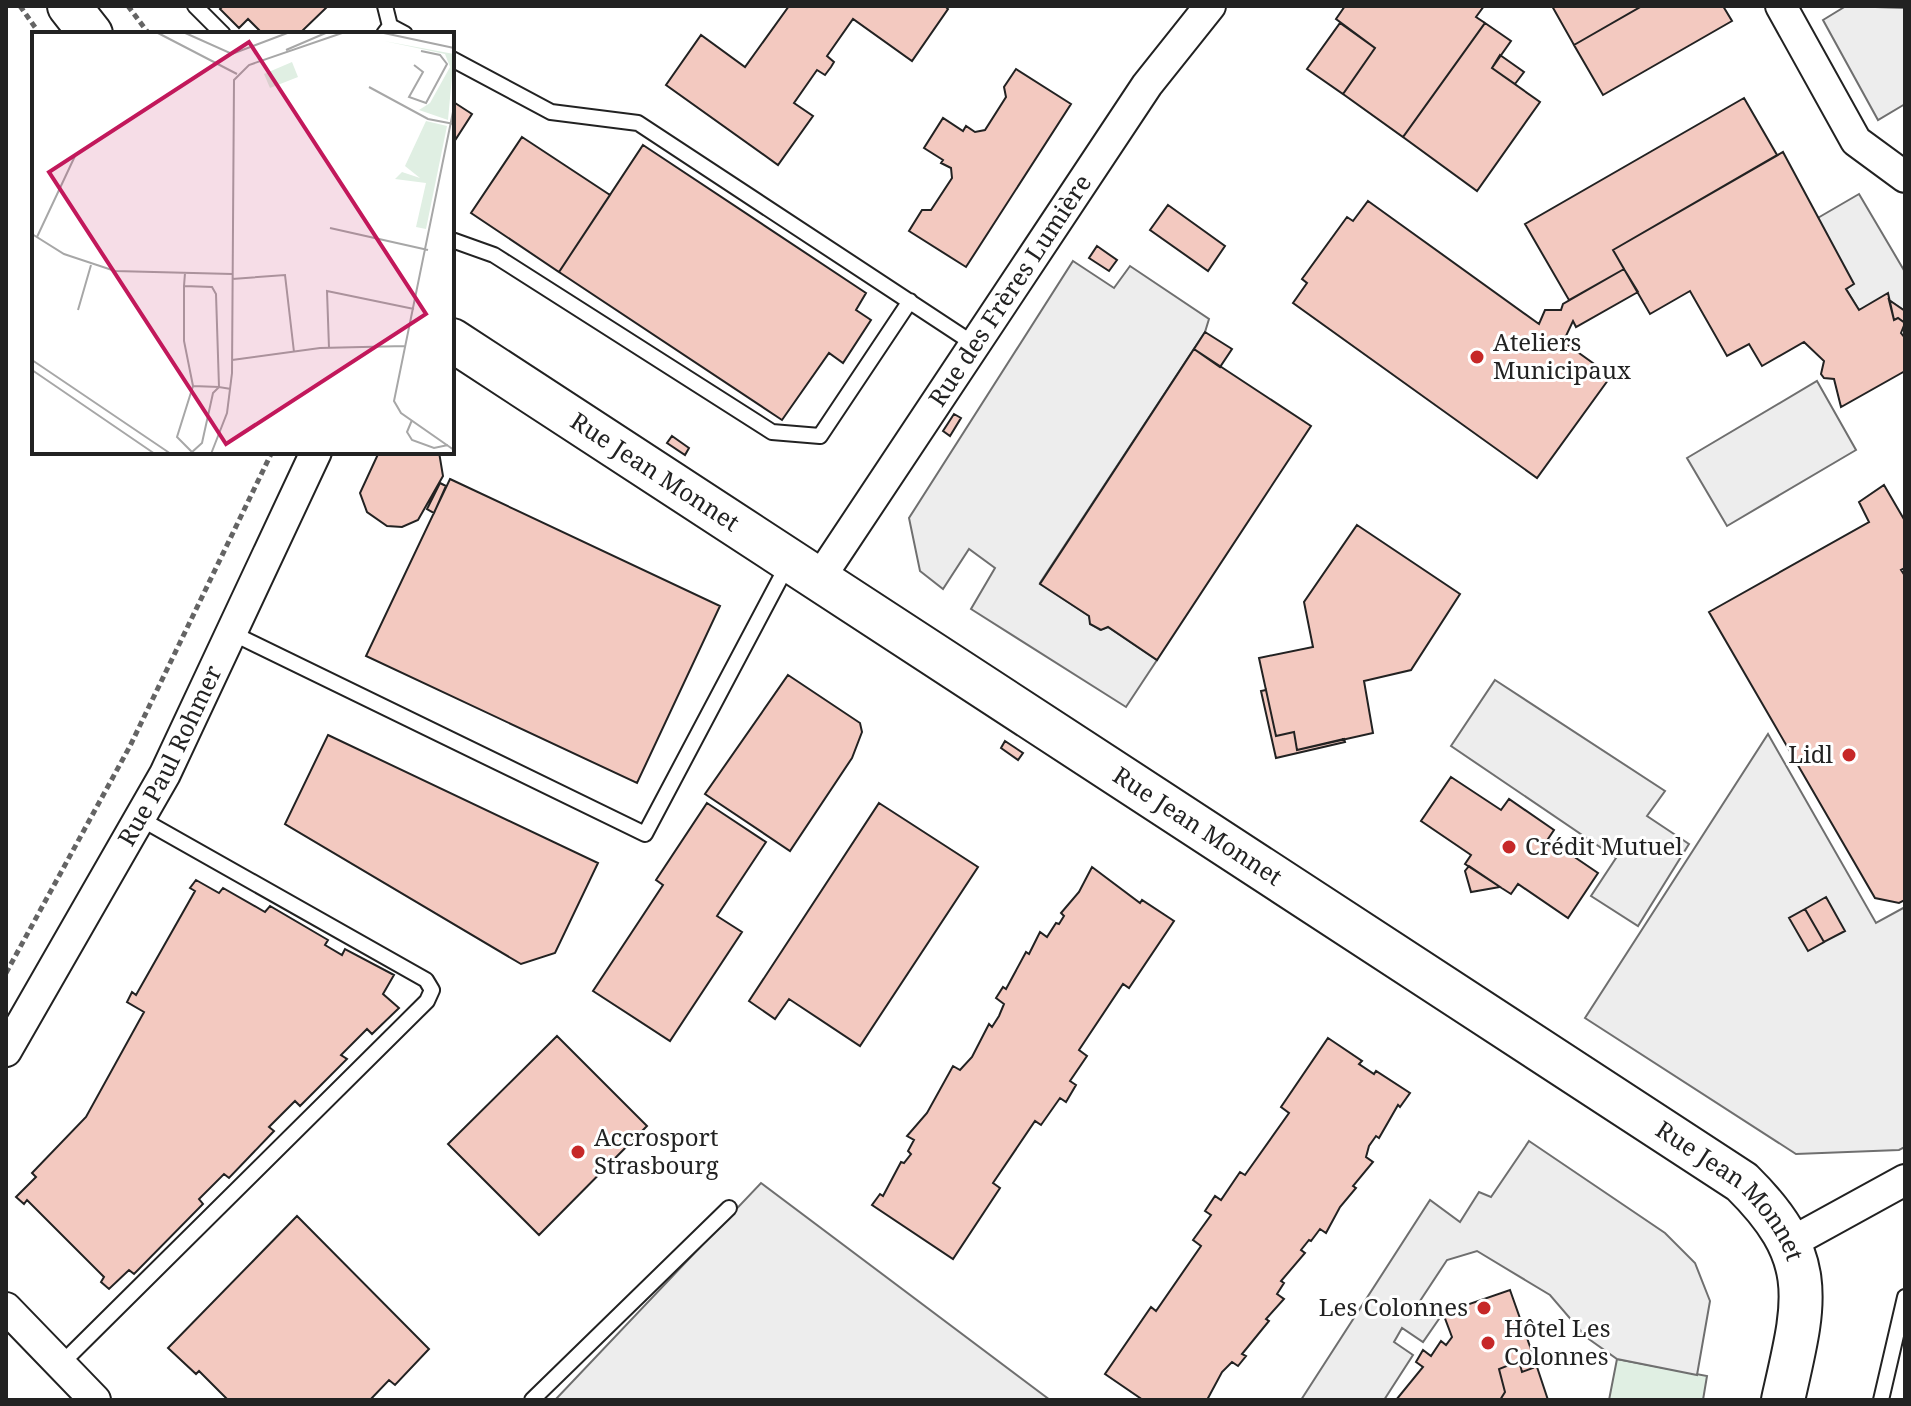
<svg xmlns="http://www.w3.org/2000/svg" width="1911" height="1406" viewBox="0 0 1911 1406" font-family="'Noto Serif',serif">
  <style>
    .green { fill: #e0efe3; stroke: #6f6f6f; stroke-width: 2 }
    .parking { fill: #ededed; stroke: #6f6f6f; stroke-width: 2 }
    .building { fill: #f3c9c0; stroke: #222; stroke-width: 2 }
    .lines { fill: none; stroke-linecap: round; stroke-linejoin: round }
    .lane-casing { stroke: #222; stroke-width: 18 }
    .street-casing { stroke: #222; stroke-width: 34 }
    .secondary-casing { stroke: #222; stroke-width: 46 }
    .path { stroke: #646464; stroke-width: 5; stroke-dasharray: 6 4; stroke-linecap: butt }
    .lane { stroke: #fff; stroke-width: 14 }
    .street { stroke: #fff; stroke-width: 30 }
    .secondary { stroke: #fff; stroke-width: 42 }
    .poi-dot { fill: #c62828; stroke: #fff; stroke-width: 3 }
    .labels { text-anchor: middle; stroke-width: 6; stroke-linejoin: round; paint-order: stroke }
    .street-label { font-size: 24px; fill: #222; stroke: #fff }
    .poi-label { font-size: 24px; fill: #222; stroke: #fff; text-anchor: start }
    .inset-road { fill: none; stroke: #a7a7a7; stroke-width: 2 }
    .view { fill: #c2185b; fill-opacity: 0.15; stroke: #c2185b; stroke-width: 4 }
    .inset-edge { fill: none; stroke: #222; stroke-width: 4 }
  </style>
  <rect width="100%" height="100%" fill="#fff"/>
  <path class="green" d="M 1617,1359 L 1707,1376 L 1703,1400 L 1609,1400 Z"/>
  <path class="parking" d="M 1846,6 L 1905,8 L 1905,104 L 1878,120 L 1823,20 Z
    M 1859,194 L 1905,272 L 1905,311 L 1889,300 L 1859,310 L 1846,289 L 1853,284 L 1816,219 Z
    M 1073,261 L 1114,288 L 1130,266 L 1209,319 L 1205,332 L 1040,583 L 1089,616 L 1091,624 L 1100,630 L 1108,627 L 1157,660 L 1126,707 L 971,609 L 995,568 L 969,549 L 943,589 L 920,571 L 909,518 Z
    M 1817,381 L 1856,450 L 1727,526 L 1687,458 Z
    M 1495,680 L 1665,791 L 1647,816 L 1689,844 L 1638,926 L 1591,896 L 1616,858 L 1451,746 Z
    M 1768,734 L 1876,923 L 1905,907 L 1905,1147 L 1899,1150 L 1796,1154 L 1585,1018 Z
    M 1529,1141 L 1665,1233 L 1695,1263 L 1710,1301 L 1697,1375 L 1617,1359 L 1586,1337 L 1550,1295 L 1477,1251 L 1447,1260 L 1420,1301 L 1441,1316 L 1423,1342 L 1402,1328 L 1394,1342 L 1413,1355 L 1384,1400 L 1301,1400 L 1430,1200 L 1460,1222 L 1479,1192 L 1491,1197 Z
    M 761,1183 L 1050,1400 L 555,1400 Z"/>
  <path class="building" d="M 223,6 L 328,6 L 299,34 L 263,34 L 248,19 L 239,28 L 220,9 Z
    M 789,6 L 945,6 L 948,9 L 912,61 L 853,19 L 827,56 L 834,62 L 831,67 L 825,75 L 817,70 L 794,103 L 813,116 L 778,165 L 666,85 L 701,35 L 745,67 Z
    M 1345,6 L 1484,6 L 1476,17 L 1485,23 L 1403,137 L 1343,94 L 1375,48 L 1336,19 Z
    M 1552,6 L 1642,6 L 1574,45 Z
    M 1642,6 L 1723,6 L 1732,21 L 1603,95 L 1574,45 Z
    M 1340,23 L 1375,48 L 1343,94 L 1307,69 Z
    M 1485,23 L 1511,41 L 1492,68 L 1540,102 L 1477,191 L 1403,137 Z
    M 1500,55 L 1524,72 L 1515,84 L 1492,68 Z
    M 1016,69 L 1071,104 L 966,267 L 909,231 L 922,210 L 931,210 L 952,178 L 951,168 L 941,163 L 943,160 L 924,148 L 943,118 L 963,131 L 966,126 L 975,132 L 985,130 L 1006,97 L 1004,87 Z
    M 1744,98 L 1777,155 L 1613,250 L 1624,269 L 1569,300 L 1525,224 Z
    M 452,101 L 472,114 L 452,145 Z
    M 522,137 L 610,195 L 559,272 L 471,213 Z
    M 643,145 L 866,293 L 856,310 L 871,320 L 843,363 L 829,353 L 782,420 L 559,272 Z
    M 1783,152 L 1854,284 L 1846,289 L 1859,310 L 1888,293 L 1894,320 L 1898,318 L 1905,323 L 1901,333 L 1905,338 L 1905,371 L 1841,407 L 1834,379 L 1824,378 L 1821,374 L 1824,361 L 1804,342 L 1762,366 L 1749,344 L 1727,356 L 1690,291 L 1650,314 L 1613,250 Z
    M 1368,201 L 1539,324 L 1545,310 L 1561,310 L 1563,304 L 1624,269 L 1638,292 L 1576,327 L 1573,321 L 1566,336 L 1558,338 L 1611,376 L 1537,478 L 1293,303 L 1307,283 L 1302,279 L 1347,217 L 1353,221 Z
    M 1168,205 L 1225,246 L 1208,271 L 1150,230 Z
    M 1097,246 L 1117,260 L 1109,271 L 1089,258 Z
    M 1889,300 L 1905,311 L 1905,323 L 1898,318 L 1894,320 Z
    M 1205,332 L 1232,349 L 1220,367 L 1194,349 Z
    M 1194,349 L 1311,426 L 1157,660 L 1108,627 L 1101,630 L 1090,624 L 1089,616 L 1040,584 Z
    M 954,414 L 961,418 L 950,436 L 943,431 Z
    M 672,436 L 689,448 L 685,455 L 667,443 Z
    M 379,452 L 439,452 L 443,476 L 418,520 L 402,527 L 387,526 L 367,512 L 360,493 Z
    M 450,479 L 720,606 L 637,783 L 366,656 Z
    M 440,483 L 446,486 L 434,513 L 427,509 Z
    M 1884,485 L 1905,521 L 1905,568 L 1901,570 L 1905,576 L 1905,900 L 1899,903 L 1875,898 L 1709,612 L 1869,522 L 1859,502 Z
    M 1357,525 L 1460,594 L 1411,670 L 1364,681 L 1373,733 L 1297,750 L 1294,732 L 1276,736 L 1259,658 L 1313,647 L 1304,602 Z
    M 788,675 L 860,723 L 862,732 L 852,758 L 790,851 L 705,794 Z
    M 1266,690 L 1276,736 L 1294,732 L 1297,750 L 1344,739 L 1345,742 L 1276,758 L 1261,691 Z
    M 328,735 L 598,863 L 555,953 L 521,964 L 285,824 Z
    M 1005,741 L 1023,753 L 1018,760 L 1001,748 Z
    M 1451,777 L 1501,810 L 1509,799 L 1554,830 L 1548,839 L 1598,873 L 1568,918 L 1518,884 L 1511,894 L 1500,887 L 1465,864 L 1471,855 L 1421,821 Z
    M 707,803 L 766,842 L 717,916 L 742,932 L 670,1041 L 593,991 L 663,885 L 656,880 Z
    M 879,803 L 978,867 L 860,1046 L 789,999 L 775,1019 L 749,1001 Z
    M 1469,866 L 1500,887 L 1471,892 L 1465,871 Z
    M 1092,867 L 1140,903 L 1142,900 L 1174,921 L 1129,988 L 1123,984 L 1079,1050 L 1087,1056 L 1070,1081 L 1076,1085 L 1066,1102 L 1060,1098 L 1041,1125 L 1035,1121 L 993,1183 L 1000,1188 L 953,1259 L 872,1205 L 880,1194 L 883,1196 L 901,1162 L 904,1163 L 911,1154 L 908,1151 L 914,1140 L 907,1136 L 927,1113 L 953,1066 L 960,1070 L 972,1057 L 989,1024 L 992,1027 L 999,1016 L 1004,1004 L 996,998 L 1003,987 L 1006,989 L 1026,952 L 1029,954 L 1040,932 L 1047,937 L 1056,923 L 1059,924 L 1064,916 L 1061,913 L 1079,892 Z
    M 196,880 L 219,893 L 223,888 L 265,912 L 270,906 L 328,940 L 325,945 L 342,955 L 345,949 L 394,975 L 383,994 L 399,1008 L 372,1034 L 367,1029 L 341,1055 L 347,1059 L 300,1106 L 295,1101 L 269,1127 L 274,1131 L 229,1178 L 224,1174 L 199,1199 L 203,1204 L 134,1274 L 129,1270 L 109,1289 L 101,1282 L 104,1277 L 27,1200 L 24,1204 L 16,1197 L 36,1177 L 32,1173 L 86,1117 L 144,1012 L 127,1002 L 132,992 L 136,995 L 195,891 L 190,888 Z
    M 1826,897 L 1845,931 L 1824,942 L 1805,909 Z
    M 1805,909 L 1824,942 L 1808,951 L 1789,918 Z
    M 557,1036 L 647,1126 L 539,1235 L 448,1144 Z
    M 1328,1038 L 1362,1061 L 1359,1064 L 1374,1074 L 1376,1071 L 1410,1093 L 1400,1107 L 1398,1105 L 1379,1138 L 1376,1136 L 1369,1146 L 1366,1157 L 1373,1162 L 1353,1186 L 1356,1188 L 1340,1207 L 1326,1233 L 1320,1229 L 1311,1241 L 1309,1240 L 1301,1250 L 1305,1253 L 1281,1281 L 1284,1283 L 1277,1294 L 1284,1299 L 1266,1319 L 1269,1321 L 1242,1354 L 1246,1356 L 1238,1366 L 1232,1362 L 1222,1372 L 1207,1400 L 1143,1400 L 1105,1374 L 1151,1307 L 1156,1311 L 1201,1246 L 1193,1240 L 1211,1215 L 1205,1211 L 1215,1196 L 1221,1200 L 1240,1172 L 1245,1175 L 1289,1113 L 1281,1107 Z
    M 297,1216 L 429,1349 L 395,1385 L 389,1380 L 370,1400 L 228,1400 L 199,1371 L 196,1374 L 168,1348 Z
    M 1510,1290 L 1533,1355 L 1529,1356 L 1533,1368 L 1522,1372 L 1519,1361 L 1499,1369 L 1505,1392 L 1500,1400 L 1396,1400 L 1423,1367 L 1416,1362 L 1423,1350 L 1431,1356 L 1441,1341 L 1446,1345 L 1452,1337 L 1443,1313 Z
    M 1533,1355 L 1548,1400 L 1500,1400 L 1505,1392 L 1499,1369 L 1519,1361 L 1522,1372 L 1533,1368 L 1529,1356 Z"/>
  <g class="lines">
    <defs>
      <path id="lane" d="M 195,6 L 223,34
        M 385,6 L 390,26
        M 384,34 L 390,26 L 405,34
        M 452,59 L 551,112 L 638,123 L 974,344
        M 452,240 L 494,255 L 772,432 L 820,436 L 910,301
        M 232,633 L 645,834 L 789,562
        M 61,1364 L 427,1001 L 432,990 L 426,980 L 141,819
        M 532,1400 L 729,1208
        M 1881,1400 L 1905,1297"/>
      <g id="street">
        <path d="M 1781,6 L 1856,141 L 1905,177"/>
        <path id="s1" d="M 819,579 L 1147,85 L 1210,6"/>
        <path id="s2" d="M 6,1051 L 165,774 L 316,452"/>
        <path d="M 1792,1242 L 1905,1180"/>
        <path d="M 6,1308 L 95,1400"/>
      </g>
      <g id="secondary">
        <path d="M 69,6 L 91,34"/>
        <path id="s3" d="M 452,340 L 1742,1182 C 1820,1259 1805,1302 1783,1400"/>
      </g>
    </defs>
    <use href="#lane" class="lane-casing"/>
    <use href="#street" class="street-casing"/>
    <use href="#secondary" class="secondary-casing"/>
    <path class="path" d="M 20,6 L 37,30
      M 128,6 L 149,34
      M 6,973 L 130,746 L 272,452"/>
    <use href="#lane" class="lane"/>
    <use href="#street" class="street"/>
    <use href="#secondary" class="secondary"/>
  </g>
  <g class="poi-dot">
    <circle cx="1477" cy="357" r="8"/>
    <circle cx="1849" cy="755" r="8"/>
    <circle cx="1509" cy="847" r="8"/>
    <circle cx="578" cy="1152" r="8"/>
    <circle cx="1484" cy="1308" r="8"/>
    <circle cx="1488" cy="1343" r="8"/>
  </g>
  <g class="labels">
    <g class="street-label">
      <text dy="8" stroke="none"><textPath href="#s1" startOffset="346">Rue des Frères Lumière</textPath></text>
      <text dy="8" stroke="none"><textPath href="#s3" startOffset="242">Rue Jean Monnet</textPath></text>
      <text dy="8" stroke="none"><textPath href="#s2" startOffset="338">Rue Paul Rohmer</textPath></text>
      <text dy="8" stroke="none"><textPath href="#s3" startOffset="890">Rue Jean Monnet</textPath></text>
      <text dy="8" stroke="none"><textPath href="#s3" startOffset="1538">Rue Jean Monnet</textPath></text>
    </g>
    <g class="poi-label">
      <text x="1493" y="351">Ateliers<tspan x="1493" dy="28">Municipaux</tspan></text>
      <text x="1833" y="763" text-anchor="end">Lidl</text>
      <text x="1525" y="855">Crédit Mutuel</text>
      <text x="594" y="1146">Accrosport<tspan x="594" dy="28">Strasbourg</tspan></text>
      <text x="1468" y="1316" text-anchor="end">Les Colonnes</text>
      <text x="1504" y="1337">Hôtel Les<tspan x="1504" dy="28">Colonnes</tspan></text>
    </g>
  </g>
  <g transform="translate(32 32)">
    <rect width="422" height="422" fill="#fff"/>
    <path d="M 352,9 L 422,22 L 416,88 L 387,78 L 398,71 L 418,35 L 413,22 ZM 260,30 L 266,45 L 238,56 L 232,42 ZM 394,89 L 415,94 L 394,197 L 384,195 L 394,151 L 363,147 L 370,140 L 388,146 L 373,134 Z" fill="#e0efe3"/>
    <path class="inset-road" d="M 124,0 L 205,42M 151,0 L 200,22 L 258,0M 347,0 L 422,16M 254,18 L 296,0M 382,33 L 391,40 L 377,65 L 394,71 L 415,32 L 408,23 L 389,19M 337,55 L 396,87 L 422,92M 422,75 L 362,369 L 369,381 L 422,418M 298,196 L 396,218M 0,202 L 32,222 L 83,239 L 200,242M 5,205 L 43,124M 200,247 L 253,243 L 262,320M 152,254 L 180,255 L 184,262 L 187,355 L 161,354 L 152,309 L 152,254 L 153,241M 46,278 L 59,233M 297,316 L 295,259 L 382,277M 0,328 L 139,422M 200,328 L 288,316 L 373,314M 0,338 L 123,422M 161,354 L 145,405 L 160,420 L 170,411 L 181,361 L 187,355 L 199,357M 380,388 L 375,400 L 380,408 L 402,416 L 416,413M 179,422 L 195,381 L 200,341 L 202,48 L 217,33 L 313,0"/>
    <path class="view" d="M 217,10 L 394,282 L 194,412 L 17,140 Z"/>
    <rect width="422" height="422" class="inset-edge"/>
  </g>
  <rect width="1911" height="1406" fill="none" stroke="#222222" stroke-width="16"/>
</svg>
